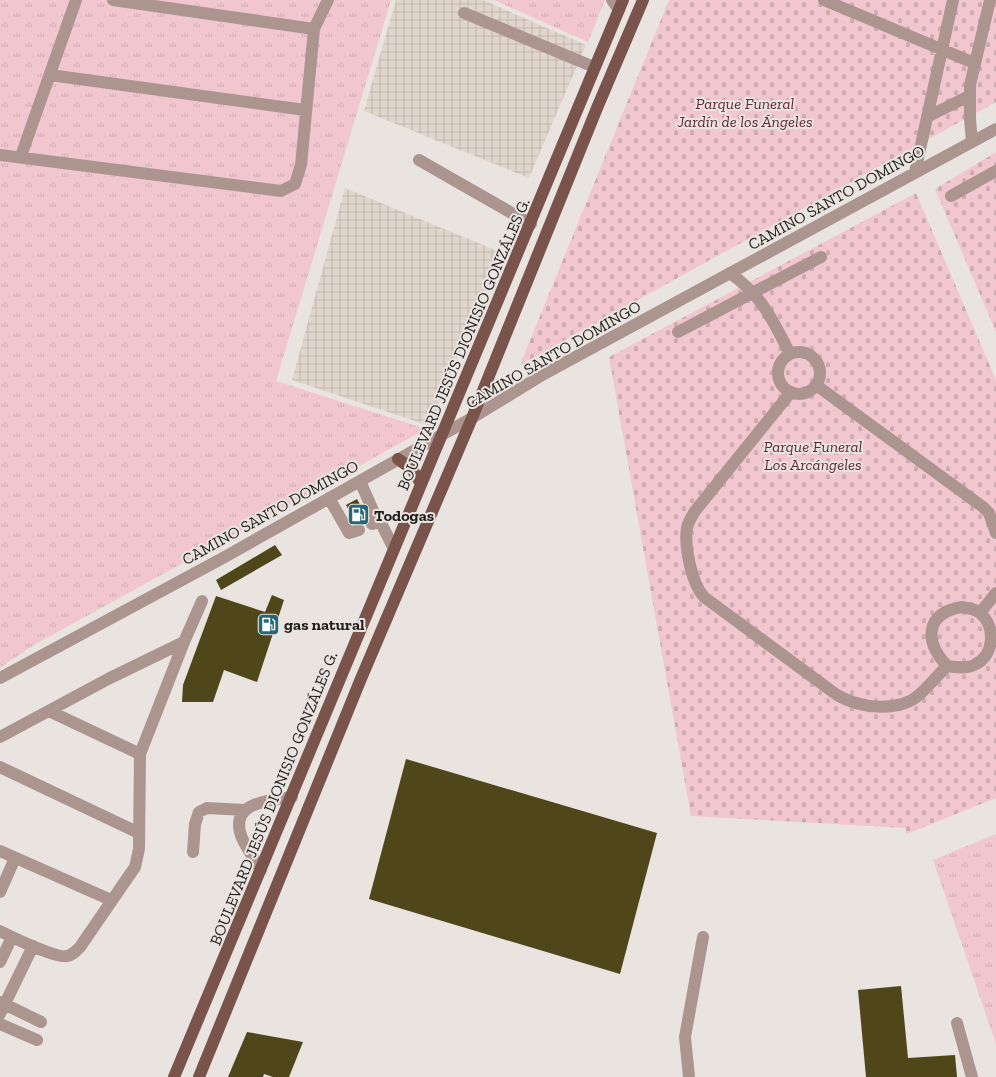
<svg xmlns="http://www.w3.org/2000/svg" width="996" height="1077" viewBox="0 0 996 1077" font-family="'Zilla Slab',serif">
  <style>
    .industrial { fill: url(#industrial-grid) }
    .grass { fill: url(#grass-tufts) }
    .cemetery { fill: url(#cemetery-stones) }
    .building { fill: #4f461a }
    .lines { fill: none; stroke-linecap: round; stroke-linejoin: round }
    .minor { stroke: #ac958f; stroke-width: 12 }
    .major { stroke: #7a544a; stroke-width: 12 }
    .labels { text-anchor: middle; stroke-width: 4; stroke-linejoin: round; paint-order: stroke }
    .park-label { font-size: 16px; font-style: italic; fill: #662639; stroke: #e9e4df }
    .street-label { font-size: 16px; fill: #201e1d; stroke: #e9e4df }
    .poi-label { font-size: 16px; font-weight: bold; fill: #201e1d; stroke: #e9e4df; text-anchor: start }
  </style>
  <defs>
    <pattern id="industrial-grid" width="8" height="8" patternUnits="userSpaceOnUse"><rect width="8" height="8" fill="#e1d6cc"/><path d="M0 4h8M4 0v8" fill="none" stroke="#c1b7af"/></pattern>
    <pattern id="grass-tufts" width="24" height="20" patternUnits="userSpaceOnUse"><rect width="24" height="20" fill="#f1c6cf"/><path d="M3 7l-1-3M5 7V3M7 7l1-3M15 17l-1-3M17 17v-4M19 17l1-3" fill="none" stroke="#ceaab1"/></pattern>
    <pattern id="cemetery-stones" width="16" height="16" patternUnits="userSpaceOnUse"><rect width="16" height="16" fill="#f1c6cf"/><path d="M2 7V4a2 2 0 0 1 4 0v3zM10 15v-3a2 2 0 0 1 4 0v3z" fill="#ceaab1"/></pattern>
  </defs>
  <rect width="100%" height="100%" fill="#e9e4df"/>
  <path class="industrial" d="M 396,0 L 483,0 L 586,45 L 529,178 L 364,111 Z
    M 345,188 L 500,252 L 430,426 L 292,380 Z"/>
  <path class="grass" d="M 0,0 L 391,0 L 276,381 L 426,429 L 32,646 L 0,668 Z
    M 494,0 L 605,0 L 588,42 Z
    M 996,834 L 996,1044 L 933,860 Z"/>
  <path class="cemetery" d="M 669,0 L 996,0 L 996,102 L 520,365 Z
    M 996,152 L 996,332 L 935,189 Z
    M 916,193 L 996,380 L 996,798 L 906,834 L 906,828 L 691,816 L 609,357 Z"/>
  <path class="building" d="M 357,499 L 367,518 L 365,525 L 361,523 L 356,523 L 346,505 Z
    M 275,545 L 282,555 L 221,590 L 216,580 Z
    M 272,595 L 284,600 L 257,682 L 224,670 L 213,702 L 182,702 L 183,685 L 216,596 L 265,612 Z
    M 406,759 L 657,833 L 620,974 L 369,899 Z
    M 901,986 L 908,1058 L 955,1055 L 957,1077 L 866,1077 L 858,990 Z
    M 247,1032 L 303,1042 L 289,1077 L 273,1077 L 264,1074 L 263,1077 L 228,1077 Z"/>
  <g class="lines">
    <path class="minor" d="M 113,0 L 314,29
      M 612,0 L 619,10
      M 824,0 L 974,63
      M 464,13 L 594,67
      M 50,75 L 305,110
      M 927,117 L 969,96
      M 972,142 L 970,119 L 970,85 L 990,0
      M 0,155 L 281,191 L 295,184 L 301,165 L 314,29 L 328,0
      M 21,156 L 76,0
      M 419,160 L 531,224
      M 915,172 L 953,0
      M 951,196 L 996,171
      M 730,273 C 762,296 773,320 790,354
      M 678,332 L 821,257
      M778 373a21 21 0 1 1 42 0a21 21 0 1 1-42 0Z
      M 816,385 L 983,507 L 989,513 L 996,533
      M 791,392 L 695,511 C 692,516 688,522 687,528 C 684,547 692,584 704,597 L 837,695 C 859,708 898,713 919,695 C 929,686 938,675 947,666
      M 360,481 L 378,522
      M 329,498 L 349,533 L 359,530
      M 372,524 L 378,522 L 381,523 L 394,549
      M 962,607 C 969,608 975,609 980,613 C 996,626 995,656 974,665 C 966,669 956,667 947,666 C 924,641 925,613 962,607 Z
      M 980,613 L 996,593
      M 0,678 L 221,559 L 472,418 L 544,374 L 996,129
      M 49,711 L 140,754
      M 0,737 L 108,679 L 184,642
      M 0,767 L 139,833
      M 0,851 L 111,900
      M 193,852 L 195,824 L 199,812 L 207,808 L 245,810
      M 261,870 C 255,860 247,849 242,838 C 228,803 268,800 292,797
      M 0,892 L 15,858
      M 0,931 C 12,937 57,959 67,956 C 73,955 76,951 80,947 L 135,867 L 139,849 L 140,754 L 184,642 L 202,601
      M 0,962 L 12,937
      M 0,1002 L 41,1022
      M 0,1014 L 33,946
      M 957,1023 L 972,1077
      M 0,1024 L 37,1040
      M 689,1077 L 685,1037 L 703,937"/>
    <path class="major" d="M 398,459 L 412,469 L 421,484
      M 174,1077 L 623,0
      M 199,1077 L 360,681 L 472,418 L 597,108 L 643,0"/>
  </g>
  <defs>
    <symbol id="fuel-square" viewBox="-11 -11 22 22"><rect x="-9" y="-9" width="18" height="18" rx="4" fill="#25677a" stroke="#e9e4df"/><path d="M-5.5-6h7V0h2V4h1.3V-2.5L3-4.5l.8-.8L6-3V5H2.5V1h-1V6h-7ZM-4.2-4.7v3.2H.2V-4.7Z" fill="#fff"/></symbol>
  </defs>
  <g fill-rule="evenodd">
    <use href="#fuel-square" x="346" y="502" width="25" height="25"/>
    <use href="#fuel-square" x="256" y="612" width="25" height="25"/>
  </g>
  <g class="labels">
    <g class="park-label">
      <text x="745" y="109">Parque Funeral<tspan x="745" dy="18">Jardín de los Ángeles</tspan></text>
      <text x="813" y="452">Parque Funeral<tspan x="813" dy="18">Los Arcángeles</tspan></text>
    </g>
    <g class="street-label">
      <text transform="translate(836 197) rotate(-29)" y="6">CAMINO SANTO DOMINGO</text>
      <text transform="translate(463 344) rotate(-67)" y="6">BOULEVARD JESÚS DIONISIO GONZÁLES G.</text>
      <text transform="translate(553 354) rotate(-30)" y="6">CAMINO SANTO DOMINGO</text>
      <text transform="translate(270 512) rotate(-29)" y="6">CAMINO SANTO DOMINGO</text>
      <text transform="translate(273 798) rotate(-68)" y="6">BOULEVARD JESÚS DIONISIO GONZÁLES G.</text>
    </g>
    <g class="poi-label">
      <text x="374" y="521">Todogas</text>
      <text x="284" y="630">gas natural</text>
    </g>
  </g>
</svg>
